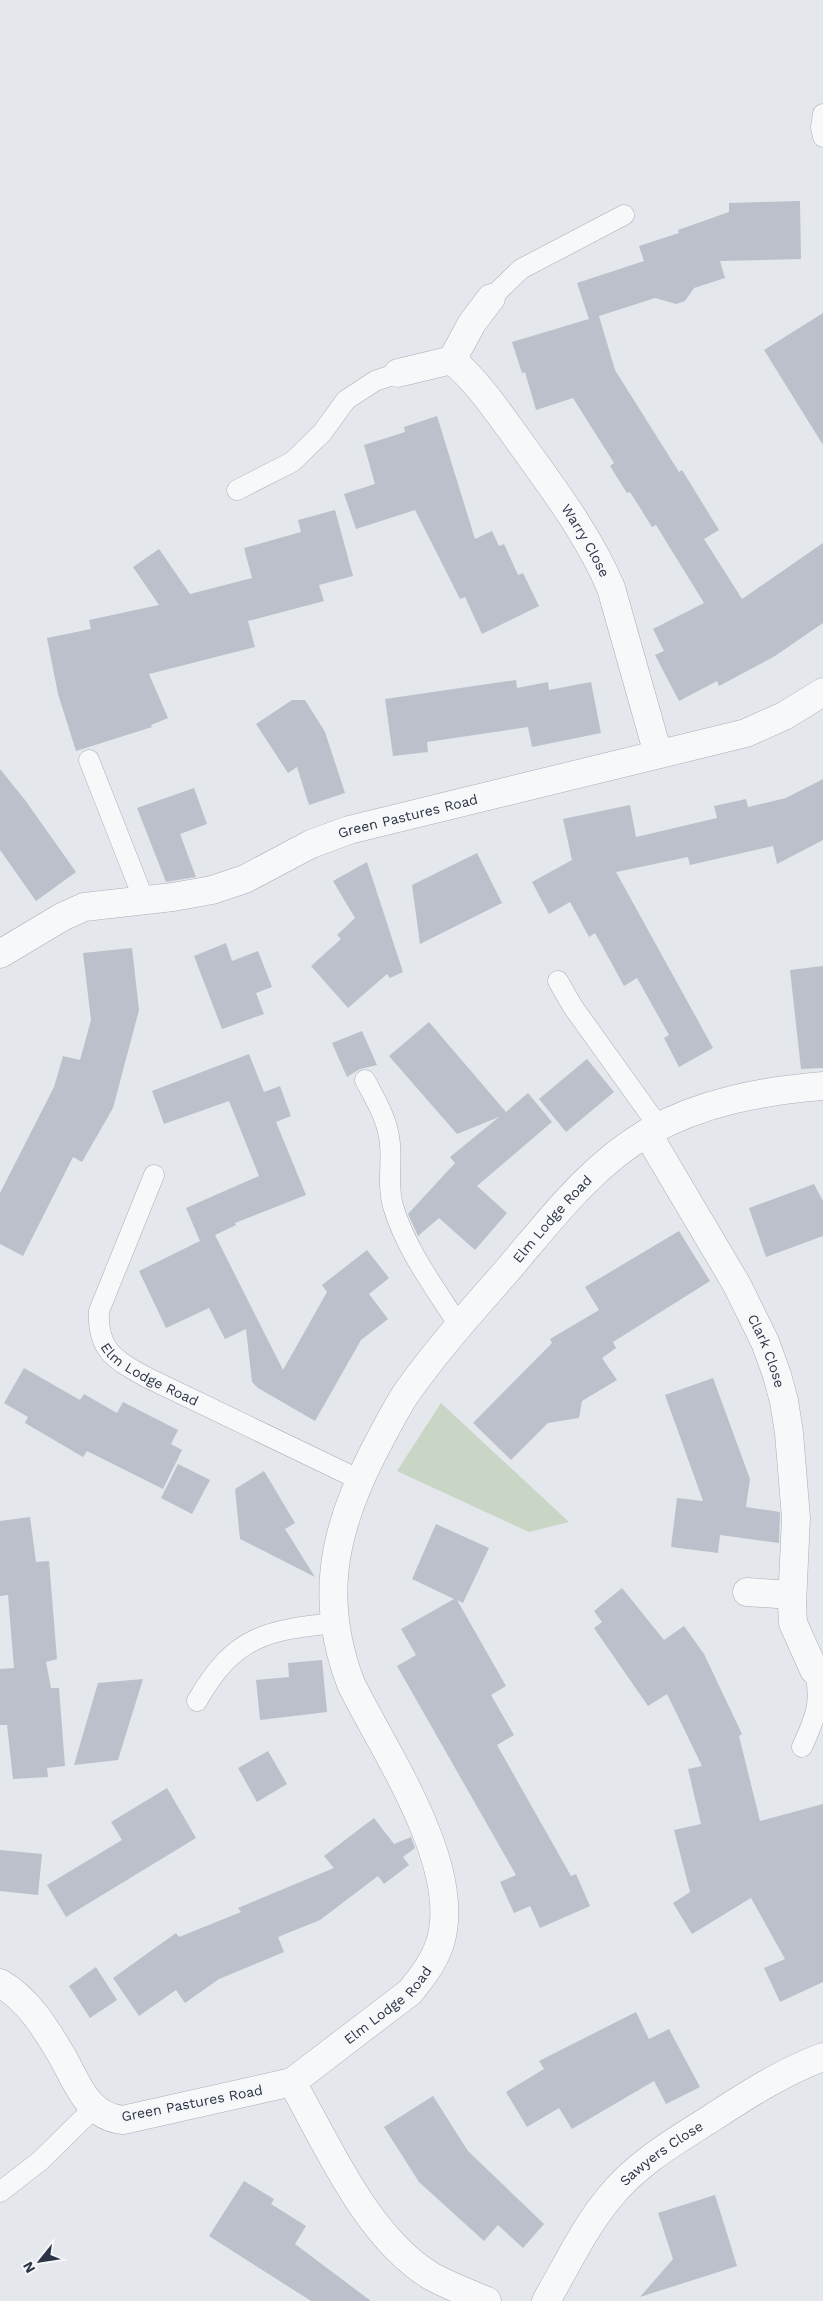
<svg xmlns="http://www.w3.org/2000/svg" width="823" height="2301" viewBox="0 0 823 2301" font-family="'Work Sans',sans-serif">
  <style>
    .green { fill: #c9d6c5 }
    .building { fill: #bbc0ca }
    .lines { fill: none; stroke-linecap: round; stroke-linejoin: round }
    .service-casing { stroke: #a9aeb7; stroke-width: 21 }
    .minor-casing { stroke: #a9aeb7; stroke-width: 29 }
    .service { stroke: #f7f8fa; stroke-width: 20 }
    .minor { stroke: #f7f8fa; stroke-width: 28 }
    .labels { text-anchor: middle; stroke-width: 4.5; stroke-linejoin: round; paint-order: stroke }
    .street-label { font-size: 14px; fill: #2b3445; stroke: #f4f6f9 }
  </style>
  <rect width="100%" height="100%" fill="#e4e7ec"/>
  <path class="green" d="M 441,1403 L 569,1522 L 529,1532 L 397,1471 Z"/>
  <path class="building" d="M 800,201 L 801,259 L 720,261 L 725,278 L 694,288 L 685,301 L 676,304 L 655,298 L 599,316 L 615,370 L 679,472 L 682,470 L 719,530 L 704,539 L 742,599 L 823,543 L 823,623 L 775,656 L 719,686 L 717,681 L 679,701 L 655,655 L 664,651 L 653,629 L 704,603 L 656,525 L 652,527 L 630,492 L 627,493 L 610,466 L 614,463 L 573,398 L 536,410 L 525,372 L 522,373 L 512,342 L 589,319 L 577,283 L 644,261 L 639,246 L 679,233 L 678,230 L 729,212 L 729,203 Z
    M 823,313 L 823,445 L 764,350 Z
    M 437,416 L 475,539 L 492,531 L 499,546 L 504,544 L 518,575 L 523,573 L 539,606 L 482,634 L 465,597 L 460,599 L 415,510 L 356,529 L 344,494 L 375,484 L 364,445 L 405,432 L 404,427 Z
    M 335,510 L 353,576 L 319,585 L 324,601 L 248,621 L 255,647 L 149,674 L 168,718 L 151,725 L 152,727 L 76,751 L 58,694 L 47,638 L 91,629 L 89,620 L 159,605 L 133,567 L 159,549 L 190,594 L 252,578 L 244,548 L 301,532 L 298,520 Z
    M 516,680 L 517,688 L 548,682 L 549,690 L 591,682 L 601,733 L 532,747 L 528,727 L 427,742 L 428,752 L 393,756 L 385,699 Z
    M 292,700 L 305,700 L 325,732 L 345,793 L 309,805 L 297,767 L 288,773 L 256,724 Z
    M 0,769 L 25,800 L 76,872 L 36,901 L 0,850 Z
    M 823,779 L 823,840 L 777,864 L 773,846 L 690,865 L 688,857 L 616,872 L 713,1048 L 679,1067 L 664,1038 L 669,1035 L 637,978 L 624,986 L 595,933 L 589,937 L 570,902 L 549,914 L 532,882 L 572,860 L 563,819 L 630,805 L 636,837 L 717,818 L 714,806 L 746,799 L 748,807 L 786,798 Z
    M 194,788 L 207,824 L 180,834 L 196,877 L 166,882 L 137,808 Z
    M 477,853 L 502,903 L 420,944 L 412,885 Z
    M 367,862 L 403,972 L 390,978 L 387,974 L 348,1008 L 311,966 L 341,939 L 337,935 L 355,918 L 333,881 Z
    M 226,943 L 232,961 L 258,951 L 272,987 L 256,993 L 264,1014 L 222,1029 L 194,956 Z
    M 132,948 L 139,1010 L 113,1108 L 82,1162 L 73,1157 L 23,1256 L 0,1244 L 0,1193 L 54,1087 L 63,1056 L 80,1060 L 91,1020 L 83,953 Z
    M 823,966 L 823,1068 L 801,1069 L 790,970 Z
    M 429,1022 L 506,1112 L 528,1093 L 552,1122 L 477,1186 L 507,1213 L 475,1250 L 439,1218 L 418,1236 L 408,1214 L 455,1163 L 450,1157 L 499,1117 L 457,1134 L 389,1056 Z
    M 362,1031 L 377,1065 L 360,1069 L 347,1077 L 332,1043 Z
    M 249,1054 L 264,1092 L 280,1086 L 291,1116 L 276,1122 L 306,1195 L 235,1223 L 236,1225 L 215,1235 L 283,1370 L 327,1292 L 322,1285 L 367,1250 L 389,1278 L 369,1294 L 388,1319 L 361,1340 L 315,1421 L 258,1388 L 252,1382 L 246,1329 L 225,1339 L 209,1308 L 166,1328 L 139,1271 L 206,1238 L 200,1241 L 186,1208 L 259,1176 L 229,1101 L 164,1124 L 152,1091 Z
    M 587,1059 L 614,1092 L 566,1132 L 539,1099 Z
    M 814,1184 L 823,1201 L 823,1236 L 766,1257 L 749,1208 Z
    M 679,1231 L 710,1281 L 613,1342 L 616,1348 L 602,1358 L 617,1380 L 582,1401 L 579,1418 L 548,1423 L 511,1460 L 473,1423 L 552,1343 L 550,1339 L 599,1310 L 585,1287 Z
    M 24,1368 L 80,1400 L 84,1394 L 117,1413 L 123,1402 L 178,1430 L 171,1444 L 182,1450 L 163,1489 L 87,1451 L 83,1457 L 25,1423 L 28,1417 L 4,1403 Z
    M 713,1378 L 750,1479 L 746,1507 L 780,1512 L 779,1543 L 720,1535 L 718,1553 L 671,1547 L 677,1498 L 703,1501 L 665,1395 Z
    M 178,1464 L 210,1480 L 192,1514 L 161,1498 Z
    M 264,1471 L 295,1523 L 285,1529 L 315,1577 L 240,1539 L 235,1489 Z
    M 30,1517 L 36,1562 L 49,1561 L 57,1659 L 46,1662 L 51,1688 L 59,1688 L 65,1766 L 47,1768 L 48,1777 L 13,1779 L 7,1725 L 0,1725 L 0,1669 L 14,1668 L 8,1595 L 0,1596 L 0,1521 Z
    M 436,1524 L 489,1548 L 463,1603 L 457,1600 L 506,1686 L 491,1695 L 514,1735 L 497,1745 L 571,1876 L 576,1874 L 590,1906 L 540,1928 L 530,1906 L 514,1913 L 500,1882 L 516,1875 L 397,1666 L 416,1655 L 401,1629 L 454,1599 L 412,1579 Z
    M 622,1588 L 664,1640 L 684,1626 L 704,1654 L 742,1734 L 739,1736 L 760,1821 L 823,1804 L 823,1982 L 780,2002 L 764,1968 L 785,1959 L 751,1898 L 692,1934 L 673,1903 L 690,1892 L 674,1830 L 701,1824 L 688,1769 L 702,1766 L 667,1694 L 648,1706 L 594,1628 L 602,1622 L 594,1611 Z
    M 322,1660 L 327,1712 L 260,1720 L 256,1680 L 289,1677 L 288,1663 Z
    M 143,1679 L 118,1760 L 74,1765 L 98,1683 Z
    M 268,1751 L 287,1784 L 257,1802 L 238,1768 Z
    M 167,1788 L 196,1838 L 66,1917 L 47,1885 L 122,1840 L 111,1822 Z
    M 374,1818 L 394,1844 L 411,1837 L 415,1848 L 403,1857 L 409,1865 L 384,1884 L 378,1876 L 320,1920 L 278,1937 L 284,1952 L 219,1979 L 185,2003 L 176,1990 L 139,2016 L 113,1978 L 176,1933 L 179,1937 L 241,1912 L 238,1908 L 334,1868 L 324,1856 Z
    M 0,1850 L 42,1854 L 38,1895 L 0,1891 Z
    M 96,1967 L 117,2000 L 90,2018 L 69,1986 Z
    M 636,2012 L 649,2039 L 669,2029 L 700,2087 L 666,2104 L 654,2081 L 572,2129 L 559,2108 L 527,2127 L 506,2092 L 544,2069 L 539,2061 Z
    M 433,2096 L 468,2151 L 544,2224 L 523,2248 L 498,2225 L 484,2241 L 419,2182 L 384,2127 Z
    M 244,2181 L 274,2199 L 271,2204 L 306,2226 L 295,2244 L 371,2301 L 311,2301 L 209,2236 Z
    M 715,2195 L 737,2266 L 640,2297 L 673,2259 L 658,2213 Z"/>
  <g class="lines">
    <defs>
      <g id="service">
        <path d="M 823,114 L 821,127 L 823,137"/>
        <path d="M 491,298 L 521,269 L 624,215"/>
        <path d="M 237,490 L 292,462 L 322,433 L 346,400 L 375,381 L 398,373"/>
        <path d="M 89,760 L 144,900"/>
        <path d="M 558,981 L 573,1007 L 659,1127"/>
        <path d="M 365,1080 C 376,1101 388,1120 390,1144 C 392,1165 387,1185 393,1206 C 406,1250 435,1288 460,1327"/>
        <path id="s1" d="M 154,1175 L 99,1311 C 97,1350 115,1360 146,1377 L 360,1480"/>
        <path d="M 197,1701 C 234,1636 266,1630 336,1623"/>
        <path d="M 802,1747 C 815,1719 823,1700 814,1670"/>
        <path d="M 0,2192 L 40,2161 L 94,2108"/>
      </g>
      <g id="minor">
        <path d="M 452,360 L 472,323 L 491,298"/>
        <path id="s2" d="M 398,373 L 452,360 C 480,384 500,415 522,445 C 555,491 589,536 611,588 L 658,754"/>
        <path id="s3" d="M 0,954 L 62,917 L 84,907 L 173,897 L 212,890 L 245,879 L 311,844 L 349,830 L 746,733 L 784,716 L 823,692"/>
        <path id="s4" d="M 647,1133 L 737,1285 L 765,1342 L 777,1375 L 784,1401 L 789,1433 L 796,1518 L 792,1604 L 793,1623 L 814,1670"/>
        <path d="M 747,1592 L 792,1595"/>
        <path id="s5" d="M 0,1983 C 29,2000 46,2029 62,2056 C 78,2084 87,2116 123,2120 L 292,2082 L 410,1992 C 422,1977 434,1962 440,1943 C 464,1867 384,1751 351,1684 C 319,1600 333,1532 372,1455 C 383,1434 393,1414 405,1395 C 435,1352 471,1312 505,1273 C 549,1222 589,1167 647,1133 C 701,1102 762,1091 823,1086"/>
        <path d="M 292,2082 C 328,2146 367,2237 431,2276 C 449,2286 468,2293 487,2301"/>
        <path id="s6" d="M 546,2301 C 566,2267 584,2228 609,2198 C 635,2165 672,2143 707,2121 C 744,2097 782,2072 823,2057"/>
      </g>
    </defs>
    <use href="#service" class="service-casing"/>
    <use href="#minor" class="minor-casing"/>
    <use href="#service" class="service"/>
    <use href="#minor" class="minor"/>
  </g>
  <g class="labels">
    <g class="street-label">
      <text dy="5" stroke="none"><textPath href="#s2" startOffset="281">Warry Close</textPath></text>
      <text dy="5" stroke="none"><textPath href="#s3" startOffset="436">Green Pastures Road</textPath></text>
      <text dy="5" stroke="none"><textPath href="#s5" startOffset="1385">Elm Lodge Road</textPath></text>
      <text dy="5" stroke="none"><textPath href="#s4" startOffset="249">Clark Close</textPath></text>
      <text dy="5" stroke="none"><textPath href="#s1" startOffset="236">Elm Lodge Road</textPath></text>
      <text dy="5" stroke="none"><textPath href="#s5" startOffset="486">Elm Lodge Road</textPath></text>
      <text transform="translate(192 2103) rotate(-11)" y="5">Green Pastures Road</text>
      <text dy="5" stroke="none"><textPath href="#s6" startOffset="190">Sawyers Close</textPath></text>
    </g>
  </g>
  <g transform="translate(40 2261) rotate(240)" stroke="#f4f6f9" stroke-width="4" paint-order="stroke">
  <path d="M0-4L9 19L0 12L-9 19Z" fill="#2b3445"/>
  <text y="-8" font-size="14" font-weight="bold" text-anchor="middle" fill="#2b3445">N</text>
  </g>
</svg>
